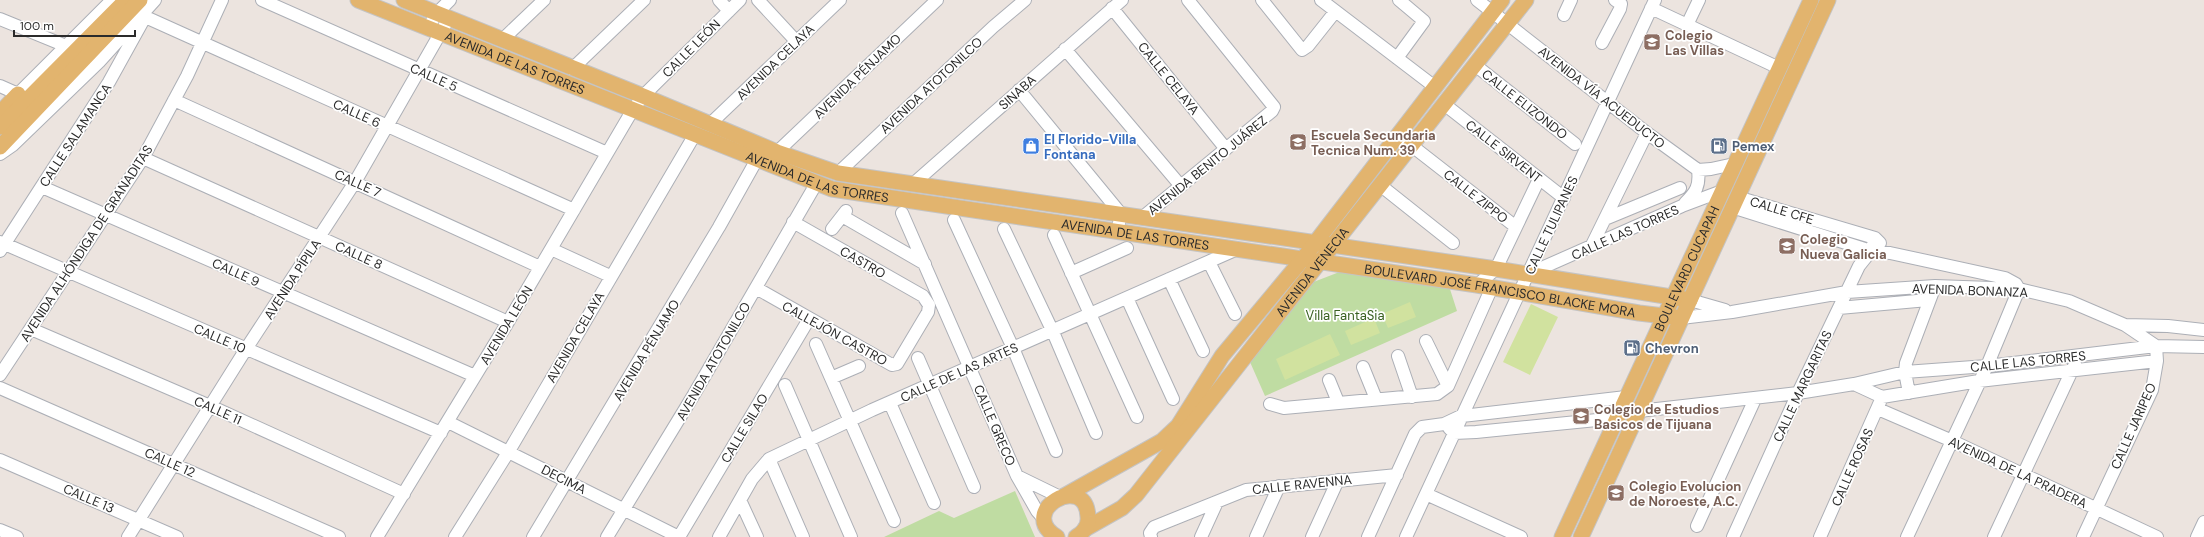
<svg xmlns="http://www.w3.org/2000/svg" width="2204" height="537" viewBox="0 0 2204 537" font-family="'DM Sans',sans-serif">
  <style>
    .green { fill: #bfdca2 }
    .pitch { fill: #d1e29f }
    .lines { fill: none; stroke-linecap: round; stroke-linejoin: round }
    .minor-casing { stroke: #acafb6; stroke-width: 14 }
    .major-casing { stroke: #c4c4c4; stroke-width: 17 }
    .minor { stroke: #fff; stroke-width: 12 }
    .major { stroke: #e2b46e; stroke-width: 15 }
    .labels { text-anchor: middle; stroke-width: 3.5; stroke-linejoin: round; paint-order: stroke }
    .education-label { font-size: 13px; font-weight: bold; fill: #785e54; stroke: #fff; text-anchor: start }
    .street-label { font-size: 13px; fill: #2b2b2b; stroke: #fff }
    .shop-label { font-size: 13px; font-weight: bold; fill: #366cbe; stroke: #fff; text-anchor: start }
    .service-label { font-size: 13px; font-weight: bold; fill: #4e5e75; stroke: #fff; text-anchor: start }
    .park-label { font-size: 13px; fill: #3a6122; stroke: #fff }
  </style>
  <rect width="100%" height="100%" fill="#ece4df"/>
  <path class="green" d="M 1342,271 L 1449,286 L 1457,311 L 1265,396 L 1250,362 L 1311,283 Z
    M 1015,491 L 1035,537 L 884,537 L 939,511 L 954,518 Z"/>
  <path class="pitch" d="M 1410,302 L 1416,317 L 1388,328 L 1382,314 Z
    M 1531,304 L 1558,317 L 1530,375 L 1503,362 Z
    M 1374,318 L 1380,333 L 1351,345 L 1345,331 Z
    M 1330,334 L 1340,355 L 1285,380 L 1276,359 Z"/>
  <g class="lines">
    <defs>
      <path id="minor" d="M 262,0 L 607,153
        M 719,0 L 729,11
        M 758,0 L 796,41
        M 1262,0 L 1302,50 L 1308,46 L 1335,12
        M 1321,0 L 1435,87
        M 1477,0 L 1647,133 L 1698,170 L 1711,169 L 1734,164
        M 1112,8 L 1226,149
        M 1651,8 L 1779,68
        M 141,15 L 574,210
        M 1564,15 L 1571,0
        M 0,19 L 66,46
        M 1687,25 L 1699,0
        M 428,28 L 437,13 L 450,0
        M 502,40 L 544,0
        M 1602,43 L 1620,9 L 1621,4 L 1615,0
        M 1065,49 L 1180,185
        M 1397,58 L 1424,21 L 1399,0
        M 1475,65 L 1575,144
        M 572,69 L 644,0
        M 0,86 L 18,94 L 112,0
        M 1019,90 L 1121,214 L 1117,232
        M 174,100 L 540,267
        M 1444,104 L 1564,198
        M 710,124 L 840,0
        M 1398,135 L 1516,227
        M 777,152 L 937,0
        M 0,154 L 13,145 L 99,62 L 155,0
        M 143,158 L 508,322
        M 838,173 L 993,27 L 1025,0
        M 913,184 L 1122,0
        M 1380,185 L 1453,243
        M 42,187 L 475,376
        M 1737,197 L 1875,238 L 1880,243
        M 1685,203 C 1696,192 1700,186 1698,170
        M 1732,207 L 1871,251 L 1890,253 L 2005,278 L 2016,284 L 2019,289
        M 902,213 L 1017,476 L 1037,511 L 1045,520
        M 842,216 L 925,264
        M 1143,217 L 1272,111 L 1274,107 L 1188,0
        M 1605,219 L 1680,188
        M 954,220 L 1013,348 L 1056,451
        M 832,229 L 846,211
        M 1004,229 L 1053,332 L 1096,433
        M 1054,235 L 1137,417
        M 0,242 L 441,433
        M 1591,247 L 1647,133
        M 551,249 L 610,276
        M 0,251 L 109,82 L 145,17
        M 1209,262 L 1235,314
        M 1071,273 L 1127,248
        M 1528,274 L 1682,206 L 1722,191
        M 1169,279 L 1203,351
        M 1477,285 L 1496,269 L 1539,179
        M 756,288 L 892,365 L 897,364 L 928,312 L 929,305 L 923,296 L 793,222
        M 1127,298 L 1173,399
        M 1690,300 L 1725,310
        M 1839,308 L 1928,300
        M 1681,318 L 1732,312 L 1847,292 L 1935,286 L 2019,289 L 2069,301 L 2125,325 L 2168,326 L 2204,330
        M 31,329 L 210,406 L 404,494
        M 1426,341 L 1448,386
        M 816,344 L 894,521
        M 1398,356 L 1412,397
        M 918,358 L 974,487
        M 1363,367 L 1376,399
        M 0,375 L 143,158 L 187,76 L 222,0
        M 831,378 L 859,366
        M 1329,380 L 1338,402
        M 1854,384 L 1882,397 L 1979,381 L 2157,361
        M 785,385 L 851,537
        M 0,388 L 339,537
        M 1909,393 L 1905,372 L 1906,363 L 1935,286
        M 890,403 L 934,503
        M 1270,404 L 1284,408 L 1437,394 L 1448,386 L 1492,287
        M 1878,409 L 1950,440 L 2157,537
        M 1639,411 L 1798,393 L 1854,384 L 1905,372 L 1987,366 L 2156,346 L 2204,347
        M 448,422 L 679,537
        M 1449,428 L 1454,433 L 1476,432 L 1617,418
        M 769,459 L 803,537
        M 0,460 L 177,537
        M 1017,476 L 1060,497
        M 1426,494 L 1521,537
        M 740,500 L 757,537
        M 1697,526 L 1755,399
        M 0,530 L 17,537
        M 128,537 L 246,349 L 355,182 L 449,18
        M 377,537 L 508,322 L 632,111 L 643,96 L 740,0
        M 455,537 L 509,451 L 694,136
        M 533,537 L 719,227 L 756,161
        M 607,537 L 693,396 L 816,184
        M 679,537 L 809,319
        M 719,537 L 752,479 L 769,459 L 872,410 L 1235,250
        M 1151,537 L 1150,533 L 1154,527 L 1246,490 L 1397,475
        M 1201,537 L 1217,502
        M 1256,537 L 1279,486
        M 1312,537 L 1338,480
        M 1368,537 L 1415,434 L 1422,427 L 1444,424 L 1461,416 L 1471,415 L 1626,397
        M 1406,537 L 1655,0
        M 1733,537 L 1798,393 L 1859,266 L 1871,251 L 1875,238
        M 1820,537 L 1880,402
        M 1907,537 L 1987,366 L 2019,289
        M 1994,537 L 2075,364
        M 2083,537 L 2152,390 L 2157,361 L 2156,346 L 2125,325
        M 2197,537 L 2204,522"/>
      <g id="major">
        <path id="s1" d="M 358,0 L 832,189 L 1477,285 L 1639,313 L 1681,318"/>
        <path d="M 404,0 L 643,96 L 777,152 L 838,173 L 1496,269 L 1690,300"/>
        <path d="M 0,113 L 18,94"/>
        <path d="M 0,127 L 126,0"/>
        <path d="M 0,147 L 140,0"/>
        <path d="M 1064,496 L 1162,441 L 1178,426 L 1222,356 L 1302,260 L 1502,0"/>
        <path id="s2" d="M 1085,529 L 1122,508 L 1136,495 L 1526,0"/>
        <path d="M 1057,537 C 1015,512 1086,470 1088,517 C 1089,526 1083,533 1076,537"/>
        <path id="s3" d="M 1562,537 L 1811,0"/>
        <path d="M 1581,537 L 1828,0"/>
      </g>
    </defs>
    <use href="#minor" class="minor-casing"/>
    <use href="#major" class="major-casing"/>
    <use href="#minor" class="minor"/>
    <use href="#major" class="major"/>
  </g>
  <defs>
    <symbol id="school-square" viewBox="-11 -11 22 22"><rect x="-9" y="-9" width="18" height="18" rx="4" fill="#8d6e63" stroke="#fff"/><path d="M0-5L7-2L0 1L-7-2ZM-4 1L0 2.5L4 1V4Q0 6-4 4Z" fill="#fff"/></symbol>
    <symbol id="shop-square" viewBox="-11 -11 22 22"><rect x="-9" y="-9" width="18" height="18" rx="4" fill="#3f7fe0" stroke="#fff"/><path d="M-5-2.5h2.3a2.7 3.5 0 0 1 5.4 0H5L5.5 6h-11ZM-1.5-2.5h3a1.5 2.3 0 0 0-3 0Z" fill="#fff"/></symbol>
    <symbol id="fuel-square" viewBox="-11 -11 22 22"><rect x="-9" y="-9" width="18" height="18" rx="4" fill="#5c6f8a" stroke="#fff"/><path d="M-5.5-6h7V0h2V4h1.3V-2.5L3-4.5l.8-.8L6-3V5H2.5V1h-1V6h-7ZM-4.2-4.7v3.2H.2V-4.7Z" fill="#fff"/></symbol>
  </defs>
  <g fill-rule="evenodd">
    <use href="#school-square" x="1642" y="32" width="20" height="20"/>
    <use href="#school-square" x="1288" y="132" width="20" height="20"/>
    <use href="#shop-square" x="1021" y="136" width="20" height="20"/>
    <use href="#fuel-square" x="1709" y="136" width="20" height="20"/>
    <use href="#school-square" x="1777" y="236" width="20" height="20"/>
    <use href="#fuel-square" x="1622" y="338" width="20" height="20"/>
    <use href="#school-square" x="1571" y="406" width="20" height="20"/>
    <use href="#school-square" x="1606" y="483" width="20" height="20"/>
  </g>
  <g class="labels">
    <g class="education-label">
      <text x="1665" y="40">Colegio<tspan x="1665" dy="15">Las Villas</tspan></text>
      <text x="1311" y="140">Escuela Secundaria<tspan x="1311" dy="15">Tecnica Num. 39</tspan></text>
      <text x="1800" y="244">Colegio<tspan x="1800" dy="15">Nueva Galicia</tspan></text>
      <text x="1594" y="414">Colegio de Estudios<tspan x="1594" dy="15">Basicos de Tijuana</tspan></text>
      <text x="1629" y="491">Colegio Evolucion<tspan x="1629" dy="15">de Noroeste, A.C.</tspan></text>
    </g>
    <g class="street-label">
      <text transform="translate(691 48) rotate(-45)" y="5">CALLE LEÓN</text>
      <text transform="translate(775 62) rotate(-44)" y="5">AVENIDA CELAYA</text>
      <text dy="5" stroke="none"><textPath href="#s1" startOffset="169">AVENIDA DE LAS TORRES</textPath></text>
      <text transform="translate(857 76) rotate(-44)" y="5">AVENIDA PÉNJAMO</text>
      <text transform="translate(434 77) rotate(24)" y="5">CALLE 5</text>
      <text transform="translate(1169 78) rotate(51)" y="5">CALLE CELAYA</text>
      <text transform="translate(931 85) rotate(-43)" y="5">AVENIDA ATOTONILCO</text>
      <text transform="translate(1017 92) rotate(-42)" y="5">SINABA</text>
      <text transform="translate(1602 97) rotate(38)" y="5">AVENIDA VÍA ACUEDUCTO</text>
      <text transform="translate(1525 104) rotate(38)" y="5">CALLE ELIZONDO</text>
      <text transform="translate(357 113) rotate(24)" y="5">CALLE 6</text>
      <text transform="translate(75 135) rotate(-57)" y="5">CALLE SALAMANCA</text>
      <text transform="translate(1504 151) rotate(38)" y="5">CALLE SIRVENT</text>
      <text transform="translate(1207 165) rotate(-39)" y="5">AVENIDA BENITO JUÁREZ</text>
      <text dy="5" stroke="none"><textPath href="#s1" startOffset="493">AVENIDA DE LAS TORRES</textPath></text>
      <text transform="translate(358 183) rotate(24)" y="5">CALLE 7</text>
      <text transform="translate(1476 196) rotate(38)" y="5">CALLE ZIPPO</text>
      <text transform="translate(1782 210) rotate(17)" y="5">CALLE CFE</text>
      <text transform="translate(1551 225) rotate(-65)" y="5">CALLE TULIPANES</text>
      <text transform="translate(1625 232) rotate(-24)" y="5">CALLE LAS TORRES</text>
      <text dy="5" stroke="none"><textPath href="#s1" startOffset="817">AVENIDA DE LAS TORRES</textPath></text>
      <text transform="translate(86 243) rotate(-57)" y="5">AVENIDA ALHÓNDIGA DE GRANADITAS</text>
      <text transform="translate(359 255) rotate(24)" y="5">CALLE 8</text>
      <text transform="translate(863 262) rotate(30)" y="5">CASTRO</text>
      <text dy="5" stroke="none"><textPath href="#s3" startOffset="296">BOULEVARD CUCAPAH</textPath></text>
      <text transform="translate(236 272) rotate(24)" y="5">CALLE 9</text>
      <text dy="5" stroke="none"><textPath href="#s2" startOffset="346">AVENIDA VENECIA</textPath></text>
      <text transform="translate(292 279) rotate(-57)" y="5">AVENIDA PÍPILA</text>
      <text transform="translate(1970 290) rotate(2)" y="5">AVENIDA BONANZA</text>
      <text dy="5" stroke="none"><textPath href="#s1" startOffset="1186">BOULEVARD JOSÉ FRANCISCO BLACKE MORA</textPath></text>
      <text transform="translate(506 325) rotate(-59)" y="5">AVENIDA LEÓN</text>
      <text transform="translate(835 333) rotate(29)" y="5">CALLEJÓN CASTRO</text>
      <text transform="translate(575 337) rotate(-60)" y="5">AVENIDA CELAYA</text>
      <text transform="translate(220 338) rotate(23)" y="5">CALLE 10</text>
      <text transform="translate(646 350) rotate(-59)" y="5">AVENIDA PÉNJAMO</text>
      <text transform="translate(713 361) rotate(-60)" y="5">AVENIDA ATOTONILCO</text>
      <text transform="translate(2028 361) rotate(-6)" y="5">CALLE LAS TORRES</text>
      <text transform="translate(959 372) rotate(-24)" y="5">CALLE DE LAS ARTES</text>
      <text transform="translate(1802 386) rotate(-65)" y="5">CALLE MARGARITAS</text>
      <text transform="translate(218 410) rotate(24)" y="5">CALLE 11</text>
      <text transform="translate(995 425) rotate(67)" y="5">CALLE GRECO</text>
      <text transform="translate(2133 426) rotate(-66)" y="5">CALLE JARIPEO</text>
      <text transform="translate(744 428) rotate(-59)" y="5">CALLE SILAO</text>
      <text transform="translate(170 462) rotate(24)" y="5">CALLE 12</text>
      <text transform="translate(1852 467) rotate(-66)" y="5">CALLE ROSAS</text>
      <text transform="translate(2018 472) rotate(25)" y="5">AVENIDA DE LA PRADERA</text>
      <text transform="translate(564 479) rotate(27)" y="5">DECIMA</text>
      <text transform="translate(1302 484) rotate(-6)" y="5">CALLE RAVENNA</text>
      <text transform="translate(89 498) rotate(23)" y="5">CALLE 13</text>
    </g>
    <g class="shop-label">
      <text x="1044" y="144">El Florido-Villa<tspan x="1044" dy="15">Fontana</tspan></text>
    </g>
    <g class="service-label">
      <text x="1732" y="151">Pemex</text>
      <text x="1645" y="353">Chevron</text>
    </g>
    <g class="park-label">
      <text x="1345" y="320">Villa FantaSia</text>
    </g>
  </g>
  <path d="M14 30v6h121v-6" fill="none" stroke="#2b2b2b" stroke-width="2"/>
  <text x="20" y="30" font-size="12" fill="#2b2b2b" stroke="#ffffff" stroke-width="3" paint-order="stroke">100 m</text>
</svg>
